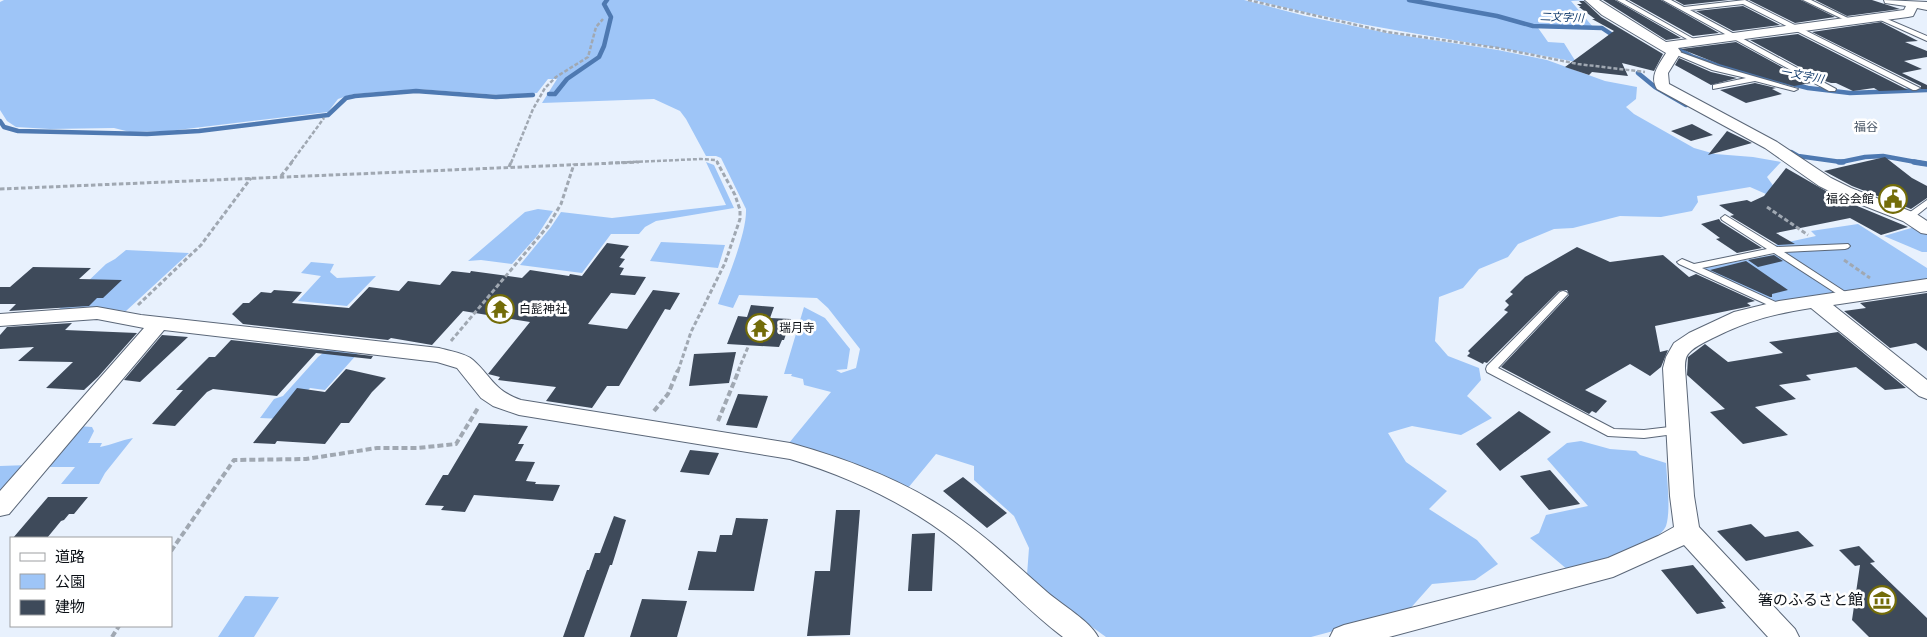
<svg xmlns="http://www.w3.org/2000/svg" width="1927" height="637" viewBox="0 0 1927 637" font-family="'PT Serif','Noto Sans JP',serif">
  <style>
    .green { fill: #9ec5f7 }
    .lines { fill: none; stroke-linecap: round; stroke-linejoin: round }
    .stream-far1 { stroke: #4e79b1; stroke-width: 4.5 }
    .stream { stroke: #4e79b1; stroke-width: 5.5 }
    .building { fill: #3e4a5a }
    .service-casing { stroke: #5b6778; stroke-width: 2 }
    .minor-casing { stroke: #5b6778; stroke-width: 2 }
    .path-far2 { stroke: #a0a8b2; stroke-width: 2.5; stroke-dasharray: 4 2; stroke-linecap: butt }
    .path-far1 { stroke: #a0a8b2; stroke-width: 3; stroke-dasharray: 4.5 2.5; stroke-linecap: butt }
    .path { stroke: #a0a8b2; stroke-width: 4; stroke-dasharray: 6 3; stroke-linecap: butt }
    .service { fill: #fff; fill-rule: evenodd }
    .minor { fill: #fff; fill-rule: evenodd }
    .labels { text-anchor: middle; stroke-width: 5; stroke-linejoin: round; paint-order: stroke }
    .far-water-label { font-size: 11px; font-style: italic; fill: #133c6d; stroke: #fff }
    .far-quarter-label { font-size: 12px; fill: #485565; stroke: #fff }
    .poi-label { font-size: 12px; fill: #0b1016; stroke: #fff; text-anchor: start }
    .near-poi-label { font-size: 15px; fill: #0b1016; stroke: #fff; text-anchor: end }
  </style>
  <rect width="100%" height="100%" fill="#e8f1fd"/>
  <path class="green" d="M 4,0 L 1244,0 L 1305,16 L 1387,33 L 1498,50 L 1547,60 L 1605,81 L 1637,87 L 1636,99 L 1626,107 L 1634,114 L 1694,148 L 1715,154 L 1753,157 L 1781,162 L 1767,177 L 1777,191 L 1766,194 L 1750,187 L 1697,196 L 1698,202 L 1692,211 L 1661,217 L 1620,216 L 1573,228 L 1554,229 L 1518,244 L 1508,257 L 1479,269 L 1463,288 L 1439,297 L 1435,341 L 1448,356 L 1479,368 L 1481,380 L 1467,396 L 1492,418 L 1461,435 L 1412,426 L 1388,433 L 1406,462 L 1447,491 L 1429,509 L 1477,540 L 1498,564 L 1475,580 L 1432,584 L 1408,611 L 1311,637 L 1106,637 L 1060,604 L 1027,575 L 1029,548 L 1014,516 L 974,480 L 974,466 L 936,454 L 908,488 L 844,460 L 789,443 L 831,392 L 804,385 L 803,379 L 791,376 L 792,374 L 784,374 L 804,307 L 825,318 L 850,349 L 847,369 L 836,370 L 841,373 L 856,368 L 860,349 L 828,308 L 817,298 L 739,295 L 733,308 L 718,304 C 727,279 747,234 746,209 L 721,158 L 716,156 L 706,156 L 686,119 L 680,111 L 654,99 L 542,103 L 557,79 L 548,79 L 537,93 L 499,95 L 418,89 L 353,94 L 338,99 L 328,112 L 169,131 L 130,132 L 114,128 L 50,129 L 16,127 L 7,121 L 0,110 L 0,2 Z
    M 1254,0 L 1588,0 L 1571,1 L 1593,27 L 1536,25 L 1548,42 L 1564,43 L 1576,62 C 1469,41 1360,28 1254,0 Z
    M 706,162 L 714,165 L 734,208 L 656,221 L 645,227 L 639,234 L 611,234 L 582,273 L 520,265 L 551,227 L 561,212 L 612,218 L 726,205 Z
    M 538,209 L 553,211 L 537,236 L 512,264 L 481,260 L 468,261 L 525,212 Z
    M 1858,224 L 1927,268 L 1927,281 L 1779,304 L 1702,268 L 1782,253 L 1774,245 L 1816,236 L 1811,231 Z
    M 1918,226 L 1927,232 L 1927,252 L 1922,252 L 1884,236 Z
    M 661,242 L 725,245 L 718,268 L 650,261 Z
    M 126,250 L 189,253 L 126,311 L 101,308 L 57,311 L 106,264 L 115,259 Z
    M 311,262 L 334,264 L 330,272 L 337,278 L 376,276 L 347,306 L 298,301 L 321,276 L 301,273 Z
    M 328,349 L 359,352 L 325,390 L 310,388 L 283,419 L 260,418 L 274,399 L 283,396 L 318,357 Z
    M 78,426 L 92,427 L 94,431 L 88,443 L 102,443 L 100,447 C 112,445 121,440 133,438 L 105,473 L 99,484 L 61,484 L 75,467 L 42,467 Z
    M 1581,441 L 1610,449 L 1636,451 L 1640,455 L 1666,463 C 1667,480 1671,511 1666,526 C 1658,546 1589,564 1568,570 L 1530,538 L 1539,533 L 1546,515 L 1588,506 L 1547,459 L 1567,443 Z
    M 29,465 L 0,497 L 0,466 Z
    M 245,596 L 279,597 L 254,637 L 218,637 Z"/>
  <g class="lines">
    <path class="stream-far1" d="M 1409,0 L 1497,16 L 1533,26 L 1602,28 L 1617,38
      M 1678,49 L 1693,57 L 1716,65 L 1808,88 L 1850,93 L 1927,90
      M 1638,73 L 1655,87 L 1686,105
      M 549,94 L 555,94 L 567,79 L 599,57 L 604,46 L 611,17 L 604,4 L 607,0
      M 0,121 L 4,127 L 18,131 L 147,134 L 199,131 L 328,115 L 346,98 L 355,96 L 416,91 L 496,97 L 533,95
      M 1791,152 L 1798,156 L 1841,162 L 1865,157 L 1883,156 L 1921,163"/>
    <path class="stream" d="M 1839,162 L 1843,162
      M 1914,162 L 1927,164"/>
  </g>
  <path class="building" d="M 1603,0 L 1615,0 L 1681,38 L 1666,40 Z
    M 1629,0 L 1661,0 L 1719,33 L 1693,36 Z
    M 1675,0 L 1729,0 L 1684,5 Z
    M 1749,0 L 1801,0 L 1835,17 L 1795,23 Z
    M 1815,0 L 1872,0 L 1900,9 L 1847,16 Z
    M 1579,1 L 1584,1 L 1601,17 L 1663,54 L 1654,71 L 1622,63 L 1628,76 L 1592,72 L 1589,75 L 1565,67 L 1614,31 L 1592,19 L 1595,19 L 1579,7 L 1581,7 L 1577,4 L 1582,4 Z
    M 1743,6 L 1780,25 L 1733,31 L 1696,11 Z
    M 1881,22 L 1918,41 L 1905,42 L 1927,51 L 1927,57 L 1904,61 L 1922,69 L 1902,73 L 1927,85 L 1927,89 L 1921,89 L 1921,86 L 1812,32 Z
    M 1798,34 L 1908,90 L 1879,91 L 1874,88 L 1853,91 L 1836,83 L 1831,83 L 1825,81 L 1750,40 Z
    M 1736,42 L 1811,83 L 1794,86 L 1719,64 L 1681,49 Z
    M 1679,58 L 1711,72 L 1737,78 L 1711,85 L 1675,65 Z
    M 1755,83 L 1776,88 L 1772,89 L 1782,94 L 1746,103 L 1720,90 Z
    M 1692,124 L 1713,135 L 1691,141 L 1671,131 Z
    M 1727,131 L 1752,143 L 1708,155 Z
    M 1885,157 L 1912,178 L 1927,186 L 1927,198 L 1911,209 L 1852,186 L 1824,171 Z
    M 1786,168 L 1838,198 L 1908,227 L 1881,235 L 1850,218 L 1776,233 L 1795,244 L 1778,245 L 1730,216 L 1734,215 L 1719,205 L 1747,200 L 1751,202 L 1764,196 Z
    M 1719,219 L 1721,222 L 1762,248 L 1737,253 L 1716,239 L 1720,238 L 1701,224 Z
    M 607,243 L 629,246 L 620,258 L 625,259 L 619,267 L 624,268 L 620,275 L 646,277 L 635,295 L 611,293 L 588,324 L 627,329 L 653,290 L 680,293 L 670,310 L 665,309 L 619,386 L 607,386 L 592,408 L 546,401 L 556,387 L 498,380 L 500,377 L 488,374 L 530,322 L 463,311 L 432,345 L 391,338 L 388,340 L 243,324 L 232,314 L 243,303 L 249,303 L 261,292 L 271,293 L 274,290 L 302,292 L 292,303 L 349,308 L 369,287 L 399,291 L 408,281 L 440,285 L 452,271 L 470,273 L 471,271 L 522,278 L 530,270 L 569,276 L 570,274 L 582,276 Z
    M 1577,247 L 1610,262 L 1663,255 L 1689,277 L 1696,274 L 1755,301 L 1747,303 L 1751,306 L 1655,326 L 1660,352 L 1668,350 L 1661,367 L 1650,376 L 1630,364 L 1585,390 L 1607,401 L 1596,413 L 1592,411 L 1589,414 L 1501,367 L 1569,295 L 1567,290 L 1559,291 L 1487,363 L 1484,362 L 1483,364 L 1467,356 L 1470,353 L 1468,351 L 1508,312 L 1504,310 L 1509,305 L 1505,301 L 1513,294 L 1510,292 L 1525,277 Z
    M 1774,255 L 1783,261 L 1758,267 L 1748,260 Z
    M 1746,261 L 1788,290 L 1772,294 L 1772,297 L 1770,297 L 1710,270 Z
    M 33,267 L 91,268 L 79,279 L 122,280 L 103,298 L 97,298 L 89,306 L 9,311 L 16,304 L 0,304 L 0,287 L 10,287 Z
    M 1927,293 L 1927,351 L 1916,343 L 1890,348 L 1844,311 L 1866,308 L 1860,303 Z
    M 751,305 L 774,307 L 770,318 L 791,319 L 784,340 L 782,340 L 779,347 L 727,344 L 738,316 L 747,317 Z
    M 72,323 L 65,330 L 137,333 L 98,377 L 84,390 L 46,388 L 73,362 L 18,361 L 34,347 L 0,349 L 0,335 L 7,327 Z
    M 1838,332 L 1906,388 L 1885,390 L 1856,367 L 1806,375 L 1811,380 L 1779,385 L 1796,399 L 1755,407 L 1788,435 L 1743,444 L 1710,412 L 1725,409 L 1687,375 L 1688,357 L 1705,344 L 1728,362 L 1783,353 L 1769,342 Z
    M 162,335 L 188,337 L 140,382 L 124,380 Z
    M 231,340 L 373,356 L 371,359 L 316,353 L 277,396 L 213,389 L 207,392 L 175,426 L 152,424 L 183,390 L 176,390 L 209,357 L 215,357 Z
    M 736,352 L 729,383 L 689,386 L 694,354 Z
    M 346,369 L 386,378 L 372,392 L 349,423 L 341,423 L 325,444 L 277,441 L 275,444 L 253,443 L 297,388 L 325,392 Z
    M 738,394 L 768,396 L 757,428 L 726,425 Z
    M 1519,411 L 1551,432 L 1500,471 L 1476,444 Z
    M 479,423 L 528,426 L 518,444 L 524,444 L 515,461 L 535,462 L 526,481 L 536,482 L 535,484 L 560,485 L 553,501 L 474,495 L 465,512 L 441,510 L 444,506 L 425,505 L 443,475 L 448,475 Z
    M 690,450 L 719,453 L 709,475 L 680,472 Z
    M 1550,470 L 1580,504 L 1549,510 L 1520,476 Z
    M 963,477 L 1007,513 L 987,528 L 943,491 Z
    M 48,497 L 88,497 L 74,514 L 69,514 L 64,520 L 61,521 L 47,538 L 13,538 Z
    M 836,510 L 860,510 L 850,635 L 807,636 L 815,571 L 830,571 Z
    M 614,516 L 626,520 L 612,565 L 610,565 L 584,637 L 563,637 L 587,570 L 589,570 L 595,553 L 600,553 Z
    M 736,518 L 768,519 L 754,591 L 688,590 L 698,551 L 716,552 L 720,535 L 732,535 Z
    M 1751,524 L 1765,537 L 1798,531 L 1814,546 L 1746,561 L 1717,531 Z
    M 935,533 L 932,591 L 908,591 L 912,534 Z
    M 1859,546 L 1875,562 L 1870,563 L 1927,618 L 1927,637 L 1869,637 L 1852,620 L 1860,565 L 1855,566 L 1839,550 Z
    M 1693,565 L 1724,602 L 1721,602 L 1726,608 L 1697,614 L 1661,570 Z
    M 642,599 L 687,601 L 677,637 L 630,637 Z"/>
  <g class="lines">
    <defs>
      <path id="service" d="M 1617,0 L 1625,0 L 1699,42 L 1694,43 Z
        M 1663,0 L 1671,0 L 1684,7 L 1745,0 L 1920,88 L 1916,90 L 1913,90 L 1743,4 L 1690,10 L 1836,89 L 1835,91 L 1829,91 Z
        M 1803,0 L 1811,0 L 1854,21 L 1849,22 Z
        M 1876,16 L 1880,16 L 1927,36 L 1927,41 L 1876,18 Z
        M 1674,50 L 1718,66 L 1798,89 L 1794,91 L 1755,81 L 1713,89 L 1713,85 L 1746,78 L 1712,70 L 1672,53 L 1670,52 Z
        M 1927,200 L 1927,207 L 1912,219 L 1906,219 L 1905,217 L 1906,215 Z
        M 1725,215 L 1777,247 L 1848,244 L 1850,246 L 1848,248 L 1845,249 L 1784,252 L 1853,297 L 1851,299 L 1845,299 L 1774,253 L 1702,268 L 1782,305 L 1784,307 L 1782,309 L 1779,310 L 1679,264 L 1677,262 L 1682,259 L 1694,264 L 1767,249 L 1722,220 L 1721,218 Z
        M 1563,291 L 1566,292 L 1568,294 L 1566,296 L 1498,368 L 1614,429 L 1644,430 L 1678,426 L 1682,427 L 1684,430 L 1682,433 L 1644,438 L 1608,436 L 1487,372 L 1486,369 L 1487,366 L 1560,292 Z"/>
      <path id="minor" d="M 1585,0 L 1599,0 L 1666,42 L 1904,10 L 1906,6 L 1885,3 L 1884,0 L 1927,2 L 1927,10 L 1917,8 L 1913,16 L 1908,17 L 1678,48 L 1681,52 L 1668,73 L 1669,84 L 1777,142 L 1831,178 L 1851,188 L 1915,213 L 1927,221 L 1927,234 L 1921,233 L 1903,221 L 1839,196 L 1819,186 L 1765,148 L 1657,89 C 1649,76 1659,65 1666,53 L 1602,15 Z
        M 1927,279 L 1927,291 L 1833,305 L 1927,380 L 1927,399 L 1919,396 L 1811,308 C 1773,314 1750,320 1715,337 C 1707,341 1695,346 1689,353 C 1685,357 1685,363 1685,368 L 1694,496 L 1699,527 L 1795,629 L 1799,637 L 1768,637 L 1684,545 L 1613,577 L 1389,637 L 1330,637 L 1334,629 L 1344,625 L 1608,558 L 1658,536 L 1674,527 L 1670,496 L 1663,368 L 1666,357 L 1674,343 L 1689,333 L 1734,312 L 1779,301 Z
        M 97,307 L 141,315 L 439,348 C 449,351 465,353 473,360 C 492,377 493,390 521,400 L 790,443 C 847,459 904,480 953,514 C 987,537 1016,565 1047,592 C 1062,605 1090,621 1098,637 L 1063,637 C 1026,609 994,573 957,543 C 908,504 850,477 790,459 L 519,415 L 493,406 L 481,398 L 457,368 L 437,362 L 164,330 L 9,514 L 0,516 L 0,491 L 144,328 L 97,319 L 0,326 L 0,314 Z"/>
    </defs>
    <use href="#service" class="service-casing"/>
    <use href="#minor" class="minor-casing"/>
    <path class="path-far2" d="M 1248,0 L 1387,32 L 1498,48 L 1578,64 L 1645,72
      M 291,163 L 324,118
      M 511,163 L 533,109 L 545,88 L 556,77 L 588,57 L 596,27 L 603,19
      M 609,163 L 701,159 L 716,160 L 718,163"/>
    <path class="path-far1" d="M 509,167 L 511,162
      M 281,176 L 292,162
      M 0,189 L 639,162
      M 1767,207 L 1808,235
      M 1844,260 L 1870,278
      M 138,305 L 201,245 L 251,178
      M 451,341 L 548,226 L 561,204 L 574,164
      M 678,371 L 691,332 L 725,263 L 740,219 L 740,210 L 735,195 L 717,162
      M 738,371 L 748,347"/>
    <path class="path" d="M 654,411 L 668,394 L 678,370
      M 718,421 L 739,370
      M 171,551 L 234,460 L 306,459 L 377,448 L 417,448 L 456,444 L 478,408
      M 112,637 L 119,626"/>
    <use href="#service" class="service"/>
    <use href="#minor" class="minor"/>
  </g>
  <defs>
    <symbol id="civic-ring" viewBox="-11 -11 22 22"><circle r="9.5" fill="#fff" stroke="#736c09" stroke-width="1.5"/><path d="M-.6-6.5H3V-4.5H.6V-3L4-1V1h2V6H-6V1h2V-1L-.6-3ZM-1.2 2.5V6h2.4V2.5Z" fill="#736c09"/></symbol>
    <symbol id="temple-ring" viewBox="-11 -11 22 22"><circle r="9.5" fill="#fff" stroke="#736c09" stroke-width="1.5"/><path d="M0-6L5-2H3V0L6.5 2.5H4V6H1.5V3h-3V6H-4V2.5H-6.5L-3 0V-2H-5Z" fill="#736c09"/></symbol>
    <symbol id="museum-ring" viewBox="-11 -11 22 22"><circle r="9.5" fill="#fff" stroke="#736c09" stroke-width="1.5"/><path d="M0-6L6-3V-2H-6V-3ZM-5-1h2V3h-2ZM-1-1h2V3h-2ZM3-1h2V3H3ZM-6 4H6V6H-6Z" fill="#736c09"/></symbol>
  </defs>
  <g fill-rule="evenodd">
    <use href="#civic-ring" x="1877" y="183" width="32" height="32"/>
    <use href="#temple-ring" x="484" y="293" width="32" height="32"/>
    <use href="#temple-ring" x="744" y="312" width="32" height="32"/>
    <use href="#museum-ring" x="1866" y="584" width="32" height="32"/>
  </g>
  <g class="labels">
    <g class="far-water-label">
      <text transform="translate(1562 17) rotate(2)" y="4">二文字川</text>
      <text transform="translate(1802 75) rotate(11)" y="4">一文字川</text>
    </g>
    <g class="far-quarter-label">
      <text x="1866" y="131">福谷</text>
    </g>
    <g class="poi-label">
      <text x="1874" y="203" text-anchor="end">福谷会館</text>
      <text x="519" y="313">白髭神社</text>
      <text x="779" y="332">瑞月寺</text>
    </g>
    <g class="near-poi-label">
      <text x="1863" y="605">箸のふるさと館</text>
    </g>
  </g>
  <rect x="10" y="537" width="162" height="90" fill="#ffffff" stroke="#9d9fa2"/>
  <rect x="20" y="553" width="25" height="8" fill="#ffffff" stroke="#9d9fa2"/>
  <text x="55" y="562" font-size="15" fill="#0b1016">道路</text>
  <rect x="20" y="574" width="25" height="15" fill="#9ec5f7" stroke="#9d9fa2"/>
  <text x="55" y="587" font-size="15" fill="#0b1016">公園</text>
  <rect x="20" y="600" width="25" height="15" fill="#3e4a5a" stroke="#9d9fa2"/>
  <text x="55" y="612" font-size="15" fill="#0b1016">建物</text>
</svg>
